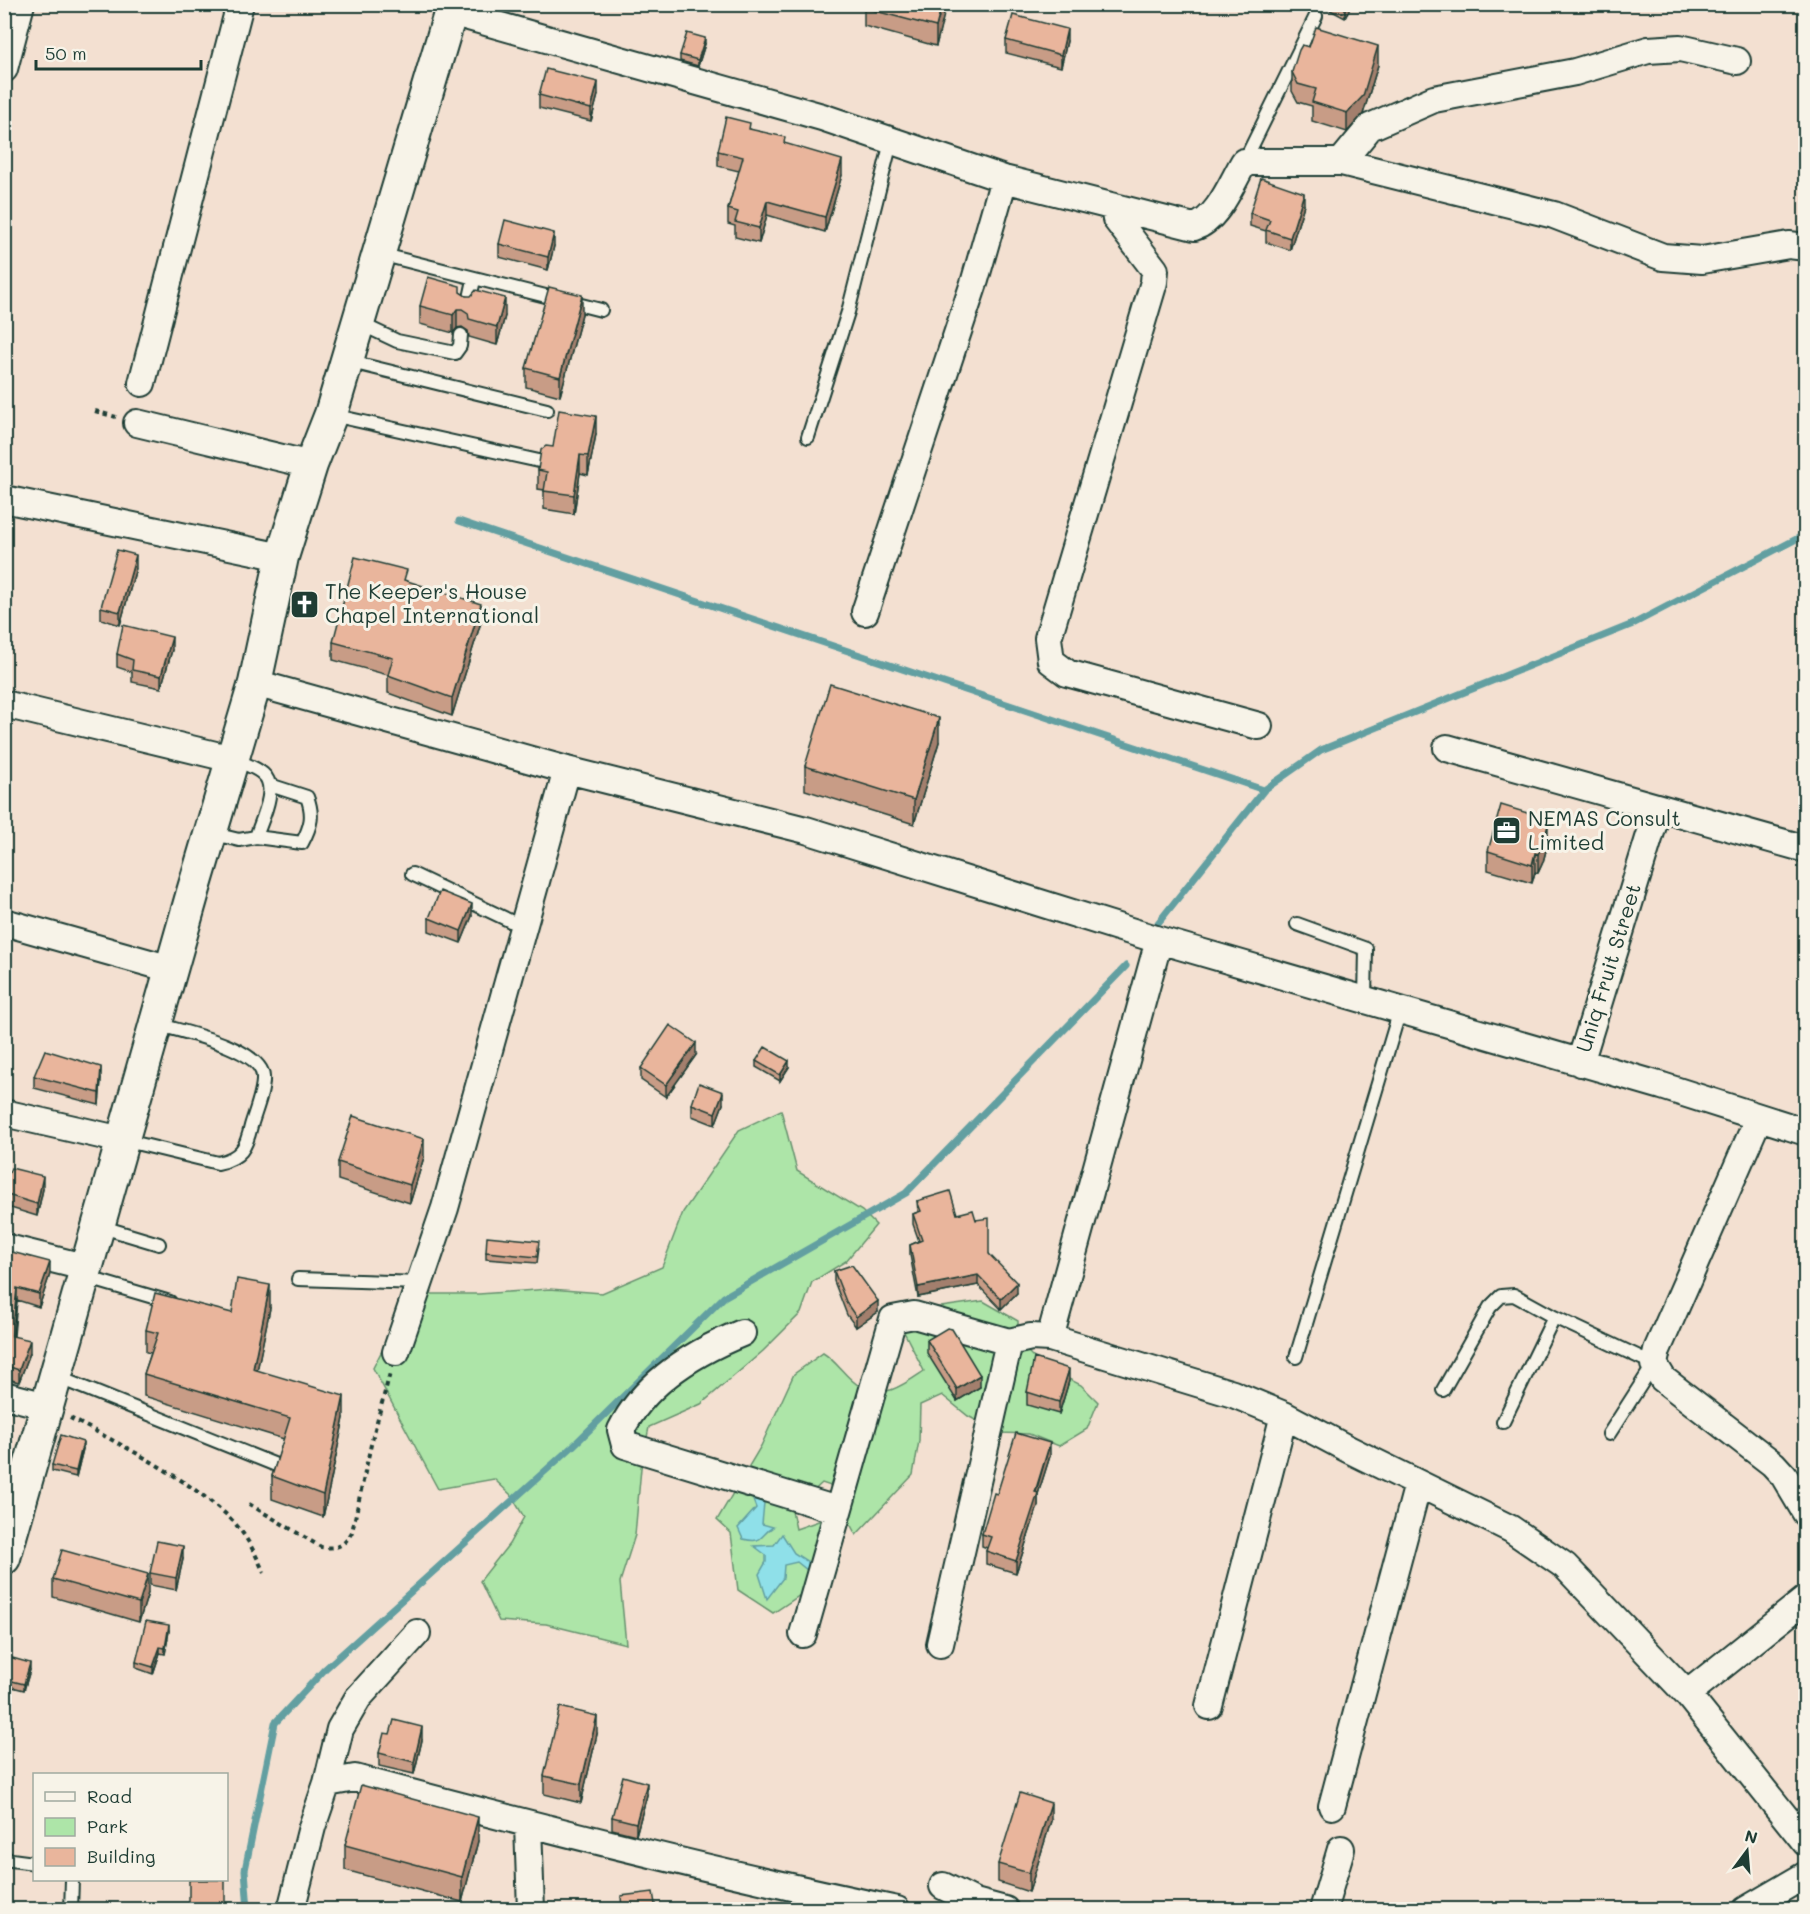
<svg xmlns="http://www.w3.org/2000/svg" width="1810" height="1914" viewBox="0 0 1810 1914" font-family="Mali,sans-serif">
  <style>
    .green { fill: #ade5a8; stroke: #66916e; stroke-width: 1.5 }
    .water { fill: #8fe0e9; stroke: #629fa1; stroke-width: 1.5 }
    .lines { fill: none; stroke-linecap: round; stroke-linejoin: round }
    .stream { stroke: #629fa1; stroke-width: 7 }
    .service-casing { stroke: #1f3d34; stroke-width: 16 }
    .minor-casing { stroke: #1f3d34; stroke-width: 30 }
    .tertiary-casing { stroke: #1f3d34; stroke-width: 36 }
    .path { stroke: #1f3d34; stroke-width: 4; stroke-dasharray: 4.5 4.5; stroke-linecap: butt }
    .service { stroke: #f7f3e8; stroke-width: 12 }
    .minor { stroke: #f7f3e8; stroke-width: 26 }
    .tertiary { stroke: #f7f3e8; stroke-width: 32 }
    .wall { fill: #c89c86; stroke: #1f3d34; stroke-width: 1.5 }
    .shaded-wall { fill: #a37f6d; stroke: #1f3d34; stroke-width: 1.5 }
    .building { fill: #e9b59c; stroke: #1f3d34; stroke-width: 1.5 }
    .labels { text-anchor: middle; stroke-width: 6; stroke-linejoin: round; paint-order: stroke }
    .poi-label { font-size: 21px; fill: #1f3d34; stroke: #f7f3e8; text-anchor: start }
    .street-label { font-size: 21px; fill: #1f3d34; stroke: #f7f3e8 }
  </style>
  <rect width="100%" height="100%" fill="#f3e0d1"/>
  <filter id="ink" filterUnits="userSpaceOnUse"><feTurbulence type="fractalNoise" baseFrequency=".0167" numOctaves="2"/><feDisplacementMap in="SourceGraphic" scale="12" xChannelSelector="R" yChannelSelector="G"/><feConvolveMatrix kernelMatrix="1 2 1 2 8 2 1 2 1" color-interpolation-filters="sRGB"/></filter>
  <g filter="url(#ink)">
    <path class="green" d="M 781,1110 L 797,1171 L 862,1211 L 876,1225 L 846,1261 L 812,1282 L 801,1313 L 763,1351 L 701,1404 L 649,1427 L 641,1468 L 635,1535 L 620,1582 L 626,1644 L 546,1624 L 499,1621 L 480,1581 L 509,1544 L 524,1517 L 511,1495 L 494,1479 L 438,1489 L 373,1368 L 411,1294 L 479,1294 L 550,1289 L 602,1293 L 662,1267 L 683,1212 L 739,1130 Z
      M 983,1301 L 1018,1321 L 1018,1342 L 1041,1365 L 1081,1385 L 1098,1402 L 1087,1429 L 1059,1446 L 1029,1434 L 999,1433 L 968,1416 L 942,1395 L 920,1405 L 919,1441 L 913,1475 L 856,1535 L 847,1518 L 840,1489 L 822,1483 L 792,1511 L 796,1529 L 830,1517 L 803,1593 L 773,1613 L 738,1590 L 731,1533 L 717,1520 L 761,1446 L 794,1374 L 823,1353 C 838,1362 846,1379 861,1387 C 883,1401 906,1383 924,1371 L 902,1328 L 934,1308 Z"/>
    <path class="water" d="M 759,1497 L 764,1503 L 762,1524 L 773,1527 C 759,1536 764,1544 743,1539 L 738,1528 L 756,1508 L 753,1500 Z
      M 782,1534 L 794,1553 L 813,1565 L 807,1570 L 797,1562 L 784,1565 L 783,1578 L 767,1599 L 759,1574 L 766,1562 L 766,1555 L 754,1546 L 774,1545 Z"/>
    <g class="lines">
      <path class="stream" d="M 459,521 L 1264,790
        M 1158,923 L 1264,790 L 1321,750 L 1633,624 L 1806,534
        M 248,1910 L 245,1870 L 275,1723 L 325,1669 L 573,1446 L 724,1297 L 906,1193 L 1126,966"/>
      <defs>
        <path id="service" d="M 1244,162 L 1316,16
          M 380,254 L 601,310
          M 468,307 L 474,280
          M 359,323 L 397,341 L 455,353 L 460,346 L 461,335
          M 347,361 L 547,410
          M 332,415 L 539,461
          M 808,437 L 848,312 L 891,142
          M 210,833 L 239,840 L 256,837 C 261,821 279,787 263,774 C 256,767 242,763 233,759
          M 256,837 L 302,843 C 311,826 314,815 307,797 L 270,785
          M 412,874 L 525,928
          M 1297,924 L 1366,949 L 1365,999
          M 123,1140 L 218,1163 C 241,1158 246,1148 251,1126 C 255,1112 264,1091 263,1077 C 262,1048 180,1031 156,1024
          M 99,1226 L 159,1244
          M 85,1277 L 170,1302
          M 298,1279 L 420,1283
          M 1296,1357 L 1400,1010
          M 57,1377 L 276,1465
          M 1443,1390 L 1490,1307 L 1501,1296 L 1514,1295 L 1554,1317 L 1654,1364 L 1609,1434
          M 1503,1422 L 1554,1317
          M 4,1859 L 34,1863
          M 71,1910 L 72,1880"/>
        <path id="minor" d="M 451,12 L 822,117 L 1004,179 L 1194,227 C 1218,220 1232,182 1244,162 L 1341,162 L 1554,215 L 1663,257 L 1702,260 L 1789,245 L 1806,247
          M 4,69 L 21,4
          M 1341,162 L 1370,127 L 1434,99 L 1575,72 L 1648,50 L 1680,48 L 1737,61
          M 1114,207 L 1116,219 L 1155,270 L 1154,282 L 1048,638 L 1051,661 L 1067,673 L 1259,726
          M 142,383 L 240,4
          M 137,423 L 311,465
          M 4,499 L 282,557
          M 865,612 L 975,280 L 1004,179
          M 255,683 L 567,770 L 806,830 L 1159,940 L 1662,1086 L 1806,1132
          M 4,704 L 232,759
          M 1447,748 L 1806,849
          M 4,922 L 171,969
          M 1580,1063 L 1658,809
          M 4,1113 L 122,1140
          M 1759,1117 L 1657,1350 L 1654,1364 L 1663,1379 L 1773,1464 L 1784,1476 L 1806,1513
          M 4,1247 L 88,1268
          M 742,1333 C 695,1352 645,1382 621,1430 L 625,1445 L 837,1510
          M 1050,1338 L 1159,940
          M 396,1352 L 445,1208 L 567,770
          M 4,1395 L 47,1406
          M 803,1634 L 893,1319 L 914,1315 L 1009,1342
          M 940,1644 L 1009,1342 L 1031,1337 L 1050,1338 L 1233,1394 L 1284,1415 L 1348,1449 L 1511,1529 L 1565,1566 L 1687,1694 L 1806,1843
          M 1687,1694 L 1806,1599
          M 1209,1706 L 1284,1415
          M 327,1783 L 340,1729 L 358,1698 L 417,1633
          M 1332,1806 L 1418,1484
          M 528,1825 L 531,1910
          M 943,1886 L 975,1902 L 1005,1910
          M 291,1910 L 312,1827 L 327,1783 L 355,1778 C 534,1826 714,1872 897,1910
          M 1323,1910 L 1341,1849
          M 1746,1910 L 1806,1875"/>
        <path id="tertiary" d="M 4,1558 L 193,892 L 255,683 L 282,557 L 311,465 L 331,414 L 453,4"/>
      </defs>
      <use href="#service" class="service-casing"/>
      <use href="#minor" class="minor-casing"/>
      <use href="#tertiary" class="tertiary-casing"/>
      <path class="path" d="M 95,411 L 116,417
        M 70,1418 C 124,1446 180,1474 227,1515 C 244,1531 255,1552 264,1573
        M 249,1504 L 321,1547 C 338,1549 344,1546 352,1532 L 372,1440 L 390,1373"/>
      <use href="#service" class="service"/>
      <use href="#minor" class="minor"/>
      <use href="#tertiary" class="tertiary"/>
    </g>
    <path class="wall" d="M 946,4 L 936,46 L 864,26 L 864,8 Z
      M 1319,4 L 1352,4 L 1345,18 Z
      M 1006,40 L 1067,41 L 1061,67 L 1006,53 Z
      M 705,44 L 698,66 L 680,61 L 680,55 Z
      M 1309,47 L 1378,65 L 1363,114 L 1347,132 L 1312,121 L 1312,106 L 1298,102 L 1292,91 L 1292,72 Z
      M 539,95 L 598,95 L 591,121 L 539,108 Z
      M 750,129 L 785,144 L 842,175 L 825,232 L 767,215 L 759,243 L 735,237 L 735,226 L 728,224 L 728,209 L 739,171 L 718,166 L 718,151 Z
      M 1304,205 L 1290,250 L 1266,242 L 1266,231 L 1250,226 L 1250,213 Z
      M 499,244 L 554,246 L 548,270 L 499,257 Z
      M 460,292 L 466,296 L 505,316 L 497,345 L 469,337 L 468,331 L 462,327 L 457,328 L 453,333 L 420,324 L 420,306 Z
      M 582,314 L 560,396 L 526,387 L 526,368 Z
      M 596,434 L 588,475 L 580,473 L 574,514 L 544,509 L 544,490 L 538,489 L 538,470 L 553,447 Z
      M 136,568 L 120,625 L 101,619 L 101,607 Z
      M 407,581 L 481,622 L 452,716 L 388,693 L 388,675 L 333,660 L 333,642 Z
      M 172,650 L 161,688 L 132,682 L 132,672 L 117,667 L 117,654 Z
      M 939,742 L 914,824 L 805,790 L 805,766 Z
      M 1537,822 L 1548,843 L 1543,862 L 1538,873 L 1535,872 L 1532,883 L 1488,870 L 1488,851 Z
      M 472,916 L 461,943 L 429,931 L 429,918 Z
      M 696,1055 L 666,1097 L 641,1080 L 641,1068 Z
      M 756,1061 L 789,1067 L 780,1081 L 756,1067 Z
      M 34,1076 L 101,1079 L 99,1105 L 34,1088 Z
      M 692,1104 L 723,1104 L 715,1125 L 692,1116 Z
      M 424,1157 L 410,1203 L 338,1180 L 338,1162 Z
      M 4,1185 L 43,1189 L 37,1216 L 4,1206 Z
      M 917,1201 L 976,1220 L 989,1254 L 1017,1293 L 1001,1309 L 978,1285 L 918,1297 L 910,1255 L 910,1245 L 919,1241 L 913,1224 L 913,1214 L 918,1212 Z
      M 539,1248 L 537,1263 L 486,1259 L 486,1252 Z
      M 4,1250 L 50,1274 L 39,1307 L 17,1300 L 14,1336 L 30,1353 L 19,1382 L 4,1378 Z
      M 834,1271 L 878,1312 L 856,1327 L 847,1315 L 834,1281 Z
      M 270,1308 L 257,1370 L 344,1418 L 323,1517 L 272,1499 L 272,1476 L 284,1439 L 144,1396 L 144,1374 L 151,1353 L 146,1352 L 146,1330 L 232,1313 Z
      M 927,1340 L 980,1387 L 957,1401 L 927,1353 Z
      M 1069,1381 L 1059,1414 L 1027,1405 L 1027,1392 Z
      M 83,1449 L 76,1477 L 52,1471 L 52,1465 Z
      M 1050,1456 L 1038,1494 L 1038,1506 L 1016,1573 L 986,1564 L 986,1551 L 987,1548 L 982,1546 L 982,1534 L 997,1494 Z
      M 183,1559 L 176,1590 L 150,1585 L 150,1573 Z
      M 53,1579 L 148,1593 L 139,1622 L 53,1597 Z
      M 169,1631 L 165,1654 L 160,1653 L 153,1674 L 136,1668 L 136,1662 Z
      M 30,1670 L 24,1690 L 4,1685 L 4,1671 Z
      M 597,1734 L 581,1803 L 544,1794 L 544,1776 Z
      M 422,1740 L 414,1774 L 379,1766 L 379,1753 Z
      M 647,1795 L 636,1835 L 612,1829 L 612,1817 Z
      M 1051,1821 L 1029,1892 L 998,1882 L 998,1864 Z
      M 478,1841 L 462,1902 L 345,1870 L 345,1845 Z"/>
    <path class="shaded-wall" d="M 942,4 L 946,4 L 946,7 L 936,46 L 936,27 Z
      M 1345,4 L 1352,4 L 1345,18 Z
      M 1067,29 L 1067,41 L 1061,67 L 1061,55 Z
      M 705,38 L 705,44 L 698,66 L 698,60 Z
      M 1378,46 L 1378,65 L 1363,114 L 1347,132 L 1347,113 Z
      M 598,82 L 598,95 L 591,121 L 591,109 Z
      M 842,160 L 842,175 L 825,232 L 825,217 Z
      M 1304,193 L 1304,205 L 1290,250 L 1290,238 Z
      M 767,201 L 767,215 L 759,243 L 759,228 Z
      M 554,233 L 554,246 L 548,270 L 548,257 Z
      M 582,295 L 582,314 L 560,396 L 560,377 Z
      M 505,298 L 505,316 L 497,345 L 497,327 Z
      M 457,309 L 457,328 L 453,333 L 453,315 Z
      M 596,416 L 596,434 L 588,475 L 588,456 Z
      M 580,455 L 580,473 L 574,514 L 574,495 Z
      M 136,555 L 136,568 L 120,625 L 120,612 Z
      M 481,604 L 481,622 L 452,716 L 452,698 Z
      M 172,637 L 172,650 L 161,688 L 161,676 Z
      M 939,718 L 939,742 L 914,824 L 914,800 Z
      M 1548,825 L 1548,843 L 1543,862 L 1538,873 L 1538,854 Z
      M 1535,853 L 1535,872 L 1532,883 L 1532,865 Z
      M 472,904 L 472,916 L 461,943 L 461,931 Z
      M 696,1043 L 696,1055 L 666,1097 L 666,1085 Z
      M 789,1061 L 789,1067 L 780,1081 L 780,1075 Z
      M 101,1067 L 101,1079 L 99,1105 L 99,1093 Z
      M 723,1092 L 723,1104 L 715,1125 L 715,1113 Z
      M 7,1134 L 7,1152 L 4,1161 L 4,1142 Z
      M 424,1139 L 424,1157 L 410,1203 L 410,1185 Z
      M 43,1176 L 43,1189 L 37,1216 L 37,1204 Z
      M 50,1262 L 50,1274 L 39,1307 L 39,1294 Z
      M 978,1275 L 978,1285 L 918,1297 L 918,1287 Z
      M 1017,1283 L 1017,1293 L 1001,1309 L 1001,1299 Z
      M 270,1285 L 270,1308 L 253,1391 L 253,1369 Z
      M 17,1288 L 17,1300 L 12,1348 L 12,1336 Z
      M 878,1301 L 878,1312 L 856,1327 L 856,1317 Z
      M 30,1340 L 30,1353 L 19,1382 L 19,1370 Z
      M 1069,1369 L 1069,1381 L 1059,1414 L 1059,1402 Z
      M 980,1375 L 980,1387 L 957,1401 L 957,1389 Z
      M 344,1396 L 344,1418 L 323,1517 L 323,1495 Z
      M 83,1442 L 83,1449 L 76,1477 L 76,1471 Z
      M 1050,1443 L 1050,1456 L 1038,1494 L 1038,1506 L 1016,1573 L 1016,1561 Z
      M 183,1546 L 183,1559 L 176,1590 L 176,1578 Z
      M 148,1574 L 148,1593 L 139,1622 L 139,1603 Z
      M 169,1625 L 169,1631 L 165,1654 L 165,1648 Z
      M 160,1647 L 160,1653 L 153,1674 L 153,1667 Z
      M 30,1663 L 30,1670 L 24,1690 L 24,1684 Z
      M 597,1716 L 597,1734 L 581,1803 L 581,1784 Z
      M 422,1727 L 422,1740 L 414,1774 L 414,1762 Z
      M 647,1783 L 647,1795 L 636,1835 L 636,1823 Z
      M 1051,1803 L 1051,1821 L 1029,1892 L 1029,1873 Z
      M 478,1817 L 478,1841 L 462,1902 L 462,1877 Z"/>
    <path class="building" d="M 865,4 L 942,4 L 936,27 L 864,8 Z
      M 1013,15 L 1067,29 L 1061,55 L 1006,40 Z
      M 1316,27 L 1378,46 L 1363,96 L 1347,113 L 1312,102 L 1316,89 L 1298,84 L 1292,72 L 1299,50 L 1302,45 L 1309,47 Z
      M 687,33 L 705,38 L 698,60 L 680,55 Z
      M 546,69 L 598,82 L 591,109 L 539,95 Z
      M 726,117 L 750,123 L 749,129 L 785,137 L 784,143 L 842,160 L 825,217 L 767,201 L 759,228 L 735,222 L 738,212 L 728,209 L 743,157 L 718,151 Z
      M 1261,178 L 1304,193 L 1290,238 L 1266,230 L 1270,220 L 1250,213 Z
      M 505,220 L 554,233 L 548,257 L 499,244 Z
      M 428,277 L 460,286 L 460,292 L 466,296 L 471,296 L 476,290 L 505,298 L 497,327 L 469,319 L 468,313 L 462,309 L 457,309 L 453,315 L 420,306 Z
      M 549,287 L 582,295 L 560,377 L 526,368 Z
      M 559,410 L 596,416 L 588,456 L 580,455 L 574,495 L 544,491 L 547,472 L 538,470 L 541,450 L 546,446 L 553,447 Z
      M 117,550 L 136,555 L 120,612 L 101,607 Z
      M 355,557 L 407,570 L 404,580 L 481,604 L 452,698 L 388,675 L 393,658 L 333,642 Z
      M 123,625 L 172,637 L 161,676 L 132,670 L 133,660 L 117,654 Z
      M 830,684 L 939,718 L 914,800 L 805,766 Z
      M 1501,805 L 1537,816 L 1535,821 L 1548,825 L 1543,844 L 1538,854 L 1535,853 L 1532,865 L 1488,851 Z
      M 440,891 L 472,904 L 461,931 L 429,918 Z
      M 670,1025 L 696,1043 L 666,1085 L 641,1068 Z
      M 765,1047 L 789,1061 L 780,1075 L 756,1061 Z
      M 45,1050 L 101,1067 L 99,1093 L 34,1076 Z
      M 699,1083 L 723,1092 L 715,1113 L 692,1104 Z
      M 353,1116 L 424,1139 L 410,1185 L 338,1162 Z
      M 4,1133 L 7,1134 L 4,1142 Z
      M 11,1168 L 43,1176 L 37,1204 L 4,1194 L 4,1185 Z
      M 950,1191 L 957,1214 L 973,1210 L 976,1220 L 989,1218 L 989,1254 L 1017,1283 L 1001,1299 L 978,1275 L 918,1287 L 910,1245 L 922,1240 L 913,1214 L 921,1211 L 917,1201 Z
      M 487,1236 L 539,1241 L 537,1257 L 486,1252 Z
      M 4,1250 L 50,1262 L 39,1294 L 17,1288 L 12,1336 L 30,1340 L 19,1370 L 4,1365 Z
      M 852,1265 L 878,1301 L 856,1317 L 847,1304 L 834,1271 Z
      M 237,1279 L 270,1285 L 253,1369 L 344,1396 L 323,1495 L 272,1476 L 290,1418 L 144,1374 L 158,1333 L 146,1330 L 155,1293 L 232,1313 Z
      M 947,1328 L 952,1329 L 980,1375 L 957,1389 L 927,1340 Z
      M 1034,1358 L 1069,1369 L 1059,1402 L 1027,1392 Z
      M 1016,1433 L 1050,1443 L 1035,1492 L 1038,1493 L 1016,1561 L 986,1551 L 991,1537 L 982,1534 L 994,1493 L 997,1494 Z
      M 61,1435 L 83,1442 L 76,1471 L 52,1465 Z
      M 157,1541 L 183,1546 L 176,1578 L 150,1573 Z
      M 62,1550 L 148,1574 L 139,1603 L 53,1579 Z
      M 146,1621 L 169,1625 L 165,1648 L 160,1647 L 153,1667 L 136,1662 Z
      M 9,1657 L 30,1663 L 24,1684 L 4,1679 L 4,1671 Z
      M 560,1707 L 597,1716 L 581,1784 L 544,1776 Z
      M 394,1720 L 422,1727 L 414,1762 L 379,1753 L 384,1733 L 390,1734 Z
      M 623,1776 L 647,1783 L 636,1823 L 612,1817 Z
      M 361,1785 L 478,1817 L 462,1877 L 345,1845 Z
      M 1020,1793 L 1051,1803 L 1029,1873 L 998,1864 Z
      M 189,1880 L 225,1880 L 225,1910 L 189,1910 Z
      M 653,1892 L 656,1910 L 622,1910 L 621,1896 Z"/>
  </g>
  <defs>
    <symbol id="church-square" viewBox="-11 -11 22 22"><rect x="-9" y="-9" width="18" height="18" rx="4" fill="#1f3d34" stroke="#f7f3e8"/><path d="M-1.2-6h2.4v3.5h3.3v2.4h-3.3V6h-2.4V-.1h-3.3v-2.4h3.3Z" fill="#fff"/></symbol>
    <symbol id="office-square" viewBox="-11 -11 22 22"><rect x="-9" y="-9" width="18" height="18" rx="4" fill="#1f3d34" stroke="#f7f3e8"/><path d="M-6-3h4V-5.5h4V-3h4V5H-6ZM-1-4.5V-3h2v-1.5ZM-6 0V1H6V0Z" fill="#fff"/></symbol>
  </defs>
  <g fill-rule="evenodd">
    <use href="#church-square" x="288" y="588" width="33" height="33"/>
    <use href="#office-square" x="1490" y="814" width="33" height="33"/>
  </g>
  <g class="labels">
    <g class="poi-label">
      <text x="325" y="599">The Keeper's House<tspan x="325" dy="24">Chapel International</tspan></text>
      <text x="1528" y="826">NEMAS Consult<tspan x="1528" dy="24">Limited</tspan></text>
    </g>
    <g class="street-label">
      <text transform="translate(1609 968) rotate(-73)" y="7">Uniq Fruit Street</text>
    </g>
  </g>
  <rect width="1810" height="1914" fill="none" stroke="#f7f3e8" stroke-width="24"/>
  <rect x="12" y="12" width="1786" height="1890" fill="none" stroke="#1f3d34" stroke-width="2" filter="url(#ink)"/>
  <rect x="33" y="1773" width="195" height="108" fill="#f7f3e8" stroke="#a1aaa0" stroke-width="1.5"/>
  <rect x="45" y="1792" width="30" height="9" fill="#f7f3e8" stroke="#a1aaa0" stroke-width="1.5"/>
  <text x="87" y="1803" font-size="18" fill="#1f3d34">Road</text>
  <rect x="45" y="1818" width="30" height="18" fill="#ade5a8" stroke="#a1aaa0" stroke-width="1.5"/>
  <text x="87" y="1833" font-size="18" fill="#1f3d34">Park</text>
  <rect x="45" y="1848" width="30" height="18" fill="#e9b59c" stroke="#a1aaa0" stroke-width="1.5"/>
  <text x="87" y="1863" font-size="18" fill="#1f3d34">Building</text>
  <g transform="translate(1747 1851) rotate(16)" stroke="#f7f3e8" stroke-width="4.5" paint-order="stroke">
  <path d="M0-4.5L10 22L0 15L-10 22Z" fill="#1f3d34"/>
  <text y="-9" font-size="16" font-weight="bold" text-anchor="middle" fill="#1f3d34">N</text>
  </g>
  <path d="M36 60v9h165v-9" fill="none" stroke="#1f3d34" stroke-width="3"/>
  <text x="45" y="60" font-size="18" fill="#1f3d34" stroke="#f7f3e8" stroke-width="4.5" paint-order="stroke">50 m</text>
</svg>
